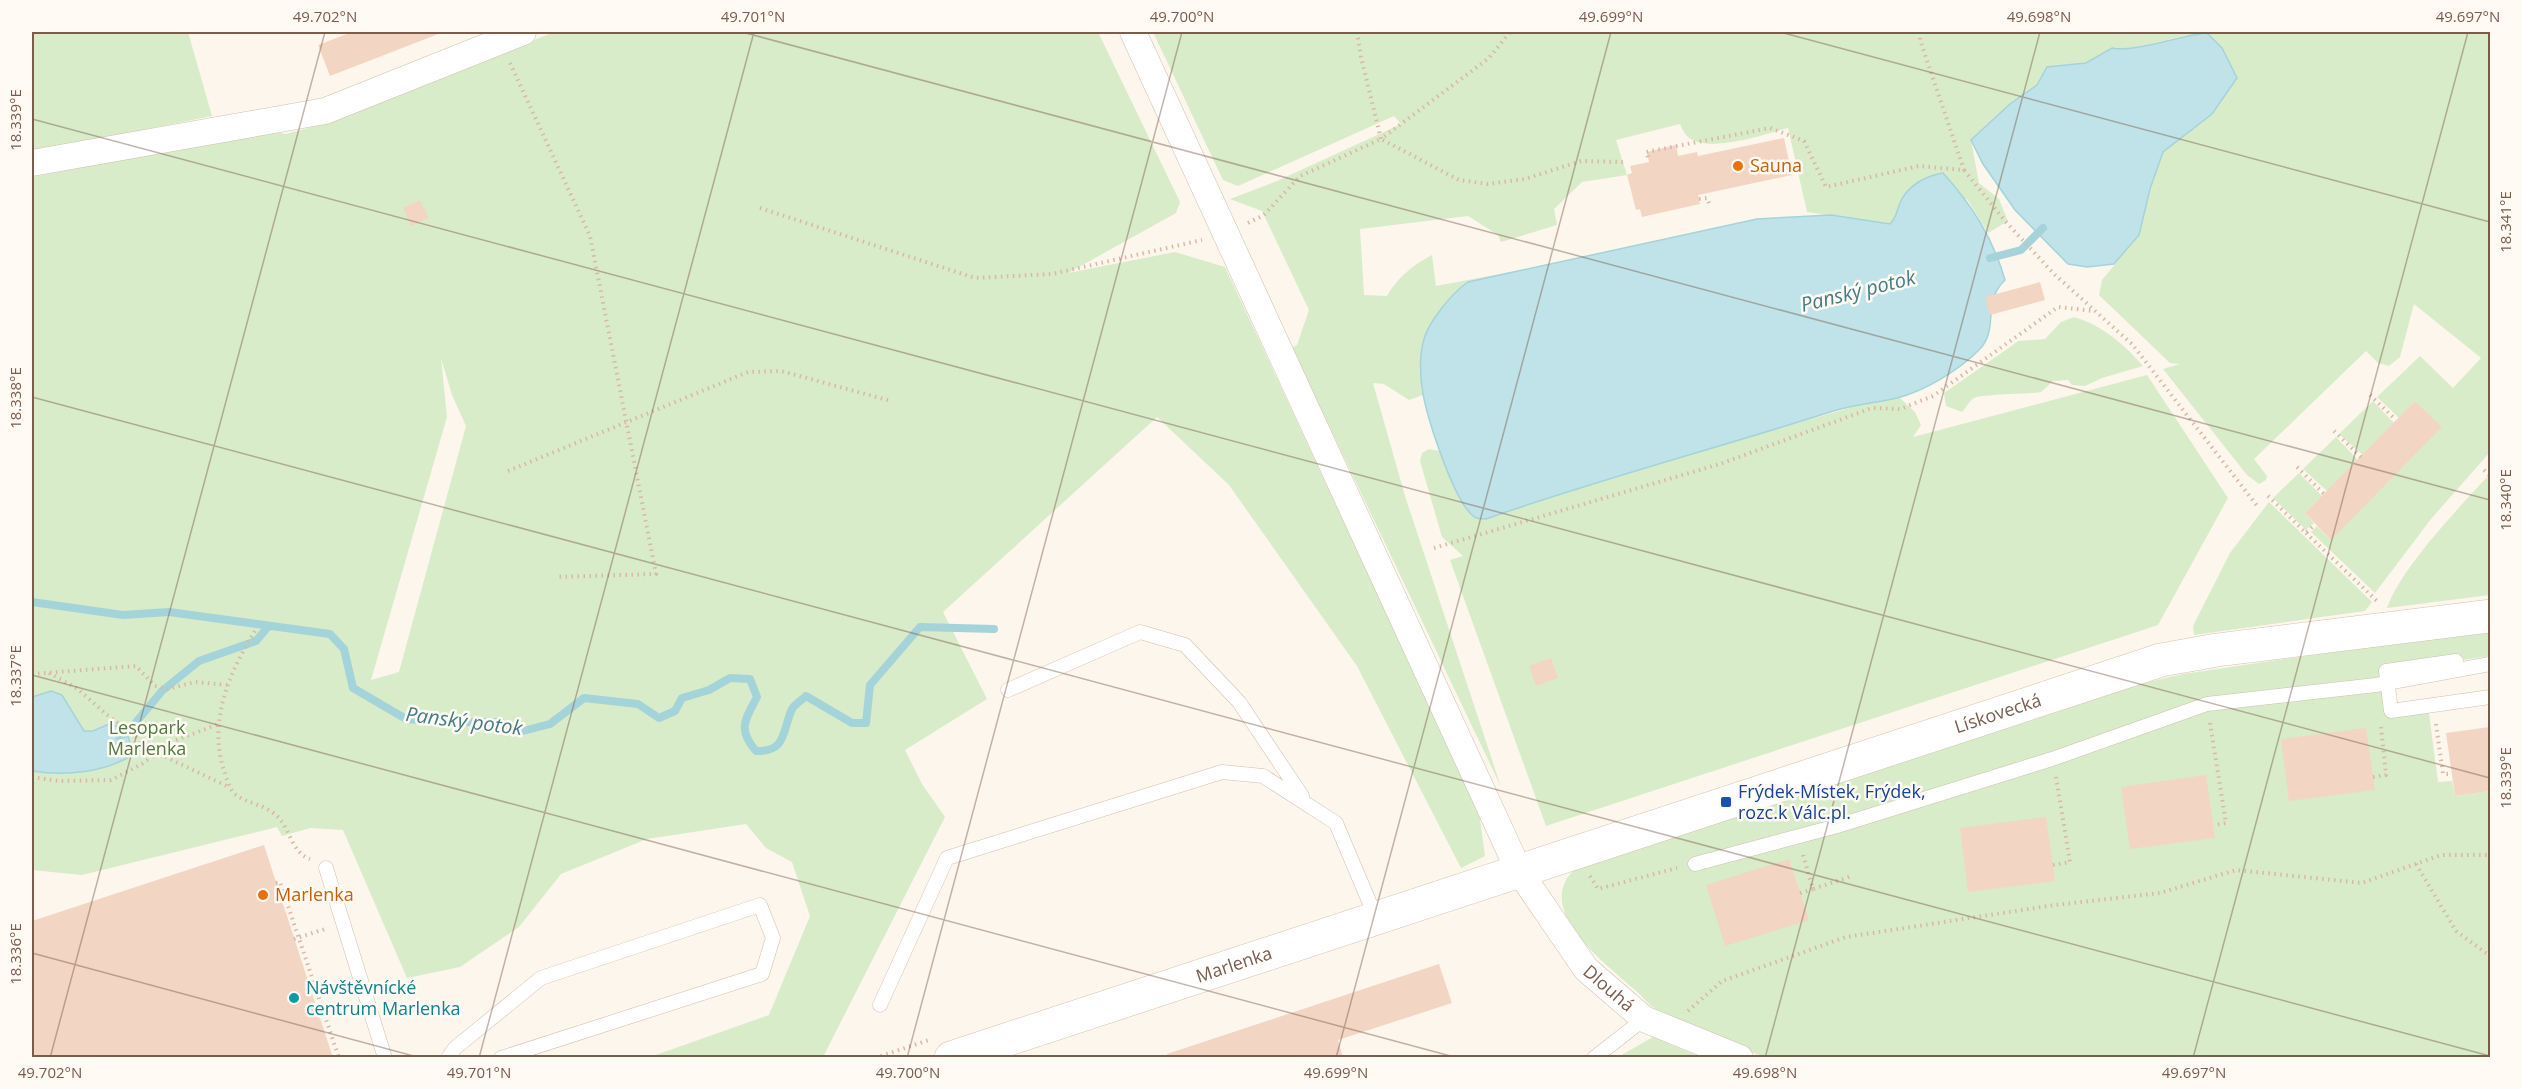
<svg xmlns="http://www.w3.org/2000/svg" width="2522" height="1089" viewBox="0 0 2522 1089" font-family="'Open Sans',sans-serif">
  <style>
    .green { fill: #d8ecc9; fill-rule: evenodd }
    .water { fill: #bfe3e8; stroke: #a5d3da; stroke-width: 1.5 }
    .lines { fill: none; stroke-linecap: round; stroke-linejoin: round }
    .stream { stroke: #a5d3da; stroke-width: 8 }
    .building { fill: #f3d5c3 }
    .service-casing { stroke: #d1beb0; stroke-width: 15 }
    .minor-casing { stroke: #d1beb0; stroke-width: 27 }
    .secondary-casing { stroke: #d6c0b0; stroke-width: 34 }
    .path { stroke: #d9b8a5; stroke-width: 4; stroke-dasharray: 1.5 4.5; stroke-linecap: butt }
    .service { stroke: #fff; stroke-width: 14 }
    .minor { stroke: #fff; stroke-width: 26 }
    .secondary { stroke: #fff; stroke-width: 33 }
    .ticks { fill: none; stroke: #7a5c4d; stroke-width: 1.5; stroke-opacity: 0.45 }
    .food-dot { fill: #e8710a; stroke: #fffaf3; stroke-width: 2 }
    .transit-dot { fill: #1a4fb4; stroke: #fffaf3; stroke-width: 2 }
    .culture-dot { fill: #0f9aa8; stroke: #fffaf3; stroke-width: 2 }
    .labels { text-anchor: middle; stroke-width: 5; stroke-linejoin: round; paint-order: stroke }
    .food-label { font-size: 18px; fill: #c56008; stroke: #fffaf3; text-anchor: start }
    .street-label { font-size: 18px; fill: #7a5c4d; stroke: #fffaf3 }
    .park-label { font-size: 18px; fill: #537a41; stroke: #fffaf3 }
    .transit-label { font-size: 18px; fill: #164399; stroke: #fffaf3; text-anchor: start }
    .culture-label { font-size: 18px; fill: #0d838f; stroke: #fffaf3; text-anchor: start }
    .water-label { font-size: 20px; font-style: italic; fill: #437c86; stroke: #fffaf3 }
    .neatline { fill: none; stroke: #7a5c4d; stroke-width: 2 }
    .ticks-label { font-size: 15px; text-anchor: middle; fill: #7a5c4d }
  </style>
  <rect width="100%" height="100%" fill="#fdf6ec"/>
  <path class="green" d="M 32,32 L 188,32 L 212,116 L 32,152 Z
    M 554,32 L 1098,32 L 1180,202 L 1176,213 L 1068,273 L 1175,252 L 1225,267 L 1479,812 L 1485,856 L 1461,868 L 1357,666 L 1229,485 L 1157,417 L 943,612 L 987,699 L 905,750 L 922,784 L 945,817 L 823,1057 L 650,1057 L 769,1015 L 810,916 L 792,862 L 766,848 L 746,824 L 647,839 L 561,874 L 519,927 L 460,967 L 407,978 L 343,830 L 310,828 L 282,836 L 277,827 L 82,875 L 32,870 L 32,177 L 269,131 L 286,134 L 334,121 ZM 441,358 L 452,395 L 466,426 L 399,672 L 371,680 L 447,417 Z
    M 1153,32 L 2490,32 L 2490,452 L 2431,519 L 2375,593 L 2311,532 L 2317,526 L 2330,539 L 2441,427 L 2415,401 L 2399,418 L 2377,397 L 2420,356 L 2453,388 L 2481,358 L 2414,304 L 2400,357 L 2389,366 L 2378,363 L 2366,351 L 2254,459 L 2267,476 L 2266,480 L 2259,484 L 2247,475 L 2163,369 L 2180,364 L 2170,363 L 2099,295 L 2102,280 L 2139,235 L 2150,189 L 2163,152 L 2212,114 L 2187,35 L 2125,50 L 2112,48 L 2086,63 L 2047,67 L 2037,85 L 2010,104 L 1971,140 L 1979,183 L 1999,199 L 2008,221 L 1988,233 L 1967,199 L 1900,202 L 1897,217 L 1890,225 L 1807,212 L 1788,128 C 1766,134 1705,155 1687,136 C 1684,133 1682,128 1680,124 L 1616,140 L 1627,175 L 1582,182 L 1554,209 L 1557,225 L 1501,242 L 1498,235 L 1468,216 L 1360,229 L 1364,295 L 1387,296 C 1399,276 1412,266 1432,255 L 1436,286 L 1531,268 L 1468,282 L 1420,365 L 1423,395 L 1409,400 L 1384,384 L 1373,383 L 1405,496 L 1501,787 L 1292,348 L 1297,345 L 1309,310 L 1262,211 L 1230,199 L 1277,181 L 1401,124 L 1394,116 L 1238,186 L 1223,180 Z
    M 2074,317 C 2102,325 2125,345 2143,366 L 2102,378 L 2085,386 L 2072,385 L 2068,380 L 2053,381 L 2041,392 C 2029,394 1982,394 1974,398 C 1969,401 1966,408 1962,412 L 1946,406 L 1944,393 L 2010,347 L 2018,341 L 2045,339 L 2061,322 Z
    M 2147,375 L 2228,498 L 2158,625 L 1546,826 L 1450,560 L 1463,556 L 1442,537 L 1420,461 L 1422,453 L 1429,449 L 1440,451 L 1456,491 L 1486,519 L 1614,476 L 1870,402 L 1899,397 L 1915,412 L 1921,425 L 1913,437 Z
    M 2373,401 L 2394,423 L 2363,455 L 2339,434 Z
    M 2336,437 L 2358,460 L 2327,491 L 2303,469 Z
    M 2299,473 L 2322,496 L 2305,513 L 2314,523 L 2306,530 L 2273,498 Z
    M 2487,477 L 2490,481 L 2490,595 L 2387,608 C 2401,568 2457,510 2487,477 Z
    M 2269,502 L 2372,602 L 2365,611 L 2194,635 L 2193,626 L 2230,553 Z
    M 2490,629 L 2490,656 L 2387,671 L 2391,710 L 2428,706 L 2438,782 L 2452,781 L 2455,796 L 2490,791 L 2490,1057 L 1764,1057 C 1728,1043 1688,1031 1655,1009 C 1648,1004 1642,996 1635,990 C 1607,964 1529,909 1577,867 L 2118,689 L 2183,674 Z
    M 1653,1037 L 1700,1057 L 1618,1057 Z"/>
  <path class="water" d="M 2207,33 L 2222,48 L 2237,78 L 2212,114 L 2163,152 L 2150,189 L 2139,235 L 2114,264 L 2087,267 L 2068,264 L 2015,210 L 1983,164 L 1971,140 L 2010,104 L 2037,85 L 2047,67 L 2086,63 L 2112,48 C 2135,53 2180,35 2207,33 Z
    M 1943,173 C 1972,205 1993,238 2005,280 C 1981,303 2000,329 1979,350 C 1959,370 1925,391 1897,398 C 1875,403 1852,405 1830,412 C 1715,449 1599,479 1486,519 C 1481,519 1476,519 1473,516 C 1453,499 1428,420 1423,394 C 1420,376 1419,356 1424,339 C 1429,321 1453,292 1468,282 L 1757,219 L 1831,215 L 1890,224 C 1897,217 1896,212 1900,203 C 1907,186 1925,176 1943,173 Z
    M 51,691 L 62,695 L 84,731 L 93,731 L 109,724 L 125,728 L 134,754 C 105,773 65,776 32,771 L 32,697 Z"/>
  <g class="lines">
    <path class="stream" d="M 1990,258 L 2021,250 L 2043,228
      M 32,602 L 123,615 L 169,612 L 330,634 L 344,649 L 353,688 L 406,719 L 446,722 L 499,722 L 523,731 L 550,724 L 584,698 L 638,704 L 659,718 L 675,711 L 682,698 L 709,690 L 730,678 L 750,679 L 757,697 C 745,720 737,729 756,751 C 787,752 782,731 792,709 C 795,704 802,700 806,696 L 852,723 L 866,723 L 870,685 L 920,627 L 994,629
      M 119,736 L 127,733 L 162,691 L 199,661 L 256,641 L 268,627"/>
  </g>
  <path class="building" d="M 352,32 L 441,32 L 441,33 L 330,76 L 318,45 Z
    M 1784,138 L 1792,175 L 1698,195 L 1700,204 L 1642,217 L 1640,209 L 1636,210 L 1627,175 L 1632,173 L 1630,166 L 1649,162 L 1647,152 L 1676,145 L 1678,156 L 1697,152 L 1698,156 Z
    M 420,200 L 429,218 L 411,226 L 403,208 Z
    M 2040,282 L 2045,300 L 1990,315 L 1985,297 Z
    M 2415,401 L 2442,427 L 2331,540 L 2305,513 Z
    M 1551,658 L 1558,678 L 1536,686 L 1529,666 Z
    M 2490,727 L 2490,791 L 2455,796 L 2446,733 Z
    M 2366,728 L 2375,790 L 2289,801 L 2281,739 Z
    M 2206,775 L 2215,838 L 2130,849 L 2121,787 Z
    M 2046,817 L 2055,881 L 1968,892 L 1960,828 Z
    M 264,845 L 333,1058 L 32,1058 L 32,921 Z
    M 1789,859 L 1809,920 L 1725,946 L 1706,885 Z
    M 1439,964 L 1452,1003 L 1338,1040 L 1343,1058 L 1168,1058 L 1167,1054 Z"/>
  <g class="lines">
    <defs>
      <path id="service" d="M 2456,661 L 2386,671 L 2391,711 L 2490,697
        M 1008,690 L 1140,632 L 1185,645 L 1239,702 L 1302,796
        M 1695,864 L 1837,826 L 2052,759 L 2207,704 L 2376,685 L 2490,664
        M 326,868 L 385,1058
        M 880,1005 L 947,858 L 1222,772 L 1263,776 L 1336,823 L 1376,918
        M 448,1058 L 455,1048 L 541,978 L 760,905 L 773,938 L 762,974 L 501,1058
        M 1594,1058 L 1644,1019"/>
      <g id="minor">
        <path id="s1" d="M 1133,32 L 1519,871 L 1586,969 L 1644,1019 L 1740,1058"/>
        <path d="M 32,163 L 325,111 L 523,32"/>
      </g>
      <g id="secondary">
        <path id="s2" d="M 951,1058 L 2161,660 L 2217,650 L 2490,616"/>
      </g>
    </defs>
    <use href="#service" class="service-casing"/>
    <use href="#minor" class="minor-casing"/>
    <use href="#secondary" class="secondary-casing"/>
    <path class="path" d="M 1357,32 L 1361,57 L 1381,139 L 1489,58 L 1510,32
      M 1920,32 L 1920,40 L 1964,170
      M 510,63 L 590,236 L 656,574 L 555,577
      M 1648,157 L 1646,152 L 1770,128 L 1804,141 L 1826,187 L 1919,166 L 1964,170 L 2005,221 L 2055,275 L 2132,344 L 2258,507
      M 1699,199 L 1707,198 L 1709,203
      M 760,208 L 975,278 L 1052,274 L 1202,240
      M 1248,223 L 1264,215 L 1300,176 L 1381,139 L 1459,180 L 1488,184 L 1525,179 L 1581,161 L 1624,162
      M 2370,395 L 2396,420
      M 2334,431 L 2361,457
      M 2297,467 L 2324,494
      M 2484,470 L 2490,476
      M 508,471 L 748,372 L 781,371 L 891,401
      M 2268,496 L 2306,533 L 2315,524
      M 2306,533 L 2377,601
      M 1434,548 L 1720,464 L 1872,408 L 1900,409 L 1933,396 L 2058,307 L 2094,311
      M 255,631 C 229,673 208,721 224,771 C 227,778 229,790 236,795 C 248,804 264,804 277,816 C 290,828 291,852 310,859
      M 49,673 L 78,689 L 106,714 L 157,753 L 229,787
      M 32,674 L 136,666 L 155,686 L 168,689 L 195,682 L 227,685
      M 2210,723 L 2226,823 L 2214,825
      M 2436,724 L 2443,774 L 2451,774
      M 32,777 L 58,781 L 111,780 L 142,764 L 171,742 L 219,724
      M 2373,777 L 2386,775 L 2381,727
      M 1803,855 L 1813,889 L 1852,876
      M 2416,864 L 2456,931 L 2490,956
      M 2053,865 L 2070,862 L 2056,777
      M 1590,876 L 1598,889 L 1677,868
      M 276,883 L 280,882 L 339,1058
      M 1800,893 L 1813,889
      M 294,939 L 325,929
      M 1688,1011 L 1722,981 L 1846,937 L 2055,905 L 2160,893 L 2236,870 L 2362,883 L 2441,855 L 2490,855
      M 875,1058 L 929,1040"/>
    <use href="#service" class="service"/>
    <use href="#minor" class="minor"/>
    <use href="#secondary" class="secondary"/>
  </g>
  <path class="ticks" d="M 742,32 L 2490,500M 1780,32 L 2490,222M 32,119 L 2490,778M 32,397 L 2490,1056M 32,675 L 1458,1058M 32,953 L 421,1058M 50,1058 L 325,32M 479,1058 L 754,32M 907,1058 L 1182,32M 1336,1058 L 1611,32M 1765,1058 L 2040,32M 2193,1058 L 2468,32"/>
  <g class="food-dot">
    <circle cx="1738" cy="166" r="6"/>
    <circle cx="263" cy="895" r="6"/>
  </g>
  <rect class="transit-dot" x="1720" y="796" width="12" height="12" rx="3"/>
  <circle class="culture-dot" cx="294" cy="998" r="6"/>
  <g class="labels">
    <g class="food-label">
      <text x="1750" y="172">Sauna</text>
      <text x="275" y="901">Marlenka</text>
    </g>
    <g class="street-label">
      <text dy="6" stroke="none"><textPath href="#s2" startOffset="1102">Lískovecká</textPath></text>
      <text dy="6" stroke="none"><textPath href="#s2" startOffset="298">Marlenka</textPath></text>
      <text dy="6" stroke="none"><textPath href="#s1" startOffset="1072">Dlouhá</textPath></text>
    </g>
    <g class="park-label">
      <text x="147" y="734">Lesopark<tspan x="147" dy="21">Marlenka</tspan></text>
    </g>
    <g class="transit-label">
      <text x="1738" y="798">Frýdek-Místek, Frýdek,<tspan x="1738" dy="21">rozc.k Válc.pl.</tspan></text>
    </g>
    <g class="culture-label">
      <text x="306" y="994">Návštěvnícké<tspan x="306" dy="21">centrum Marlenka</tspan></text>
    </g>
    <g class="water-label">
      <text transform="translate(1858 291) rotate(-14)" y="7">Panský potok</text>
      <text transform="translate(464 721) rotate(7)" y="7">Panský potok</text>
    </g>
  </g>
  <rect width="2522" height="1089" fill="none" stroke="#fffaf3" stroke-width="66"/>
  <rect x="33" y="33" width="2456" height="1023" class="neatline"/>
  <g class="ticks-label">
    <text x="325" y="22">49.702°N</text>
    <text x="753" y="22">49.701°N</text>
    <text x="1182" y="22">49.700°N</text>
    <text x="1611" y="22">49.699°N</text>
    <text x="2039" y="22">49.698°N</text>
    <text x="2468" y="22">49.697°N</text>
    <text transform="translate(16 120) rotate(-90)" y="5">18.339°E</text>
    <text transform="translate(2506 222) rotate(-90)" y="5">18.341°E</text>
    <text transform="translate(16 398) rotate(-90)" y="5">18.338°E</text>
    <text transform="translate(2506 500) rotate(-90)" y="5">18.340°E</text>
    <text transform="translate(16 676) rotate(-90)" y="5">18.337°E</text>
    <text transform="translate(2506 778) rotate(-90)" y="5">18.339°E</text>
    <text transform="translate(16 954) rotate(-90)" y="5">18.336°E</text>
    <text x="50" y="1078">49.702°N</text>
    <text x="479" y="1078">49.701°N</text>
    <text x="908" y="1078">49.700°N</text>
    <text x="1336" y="1078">49.699°N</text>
    <text x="1765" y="1078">49.698°N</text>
    <text x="2194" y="1078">49.697°N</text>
  </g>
</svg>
